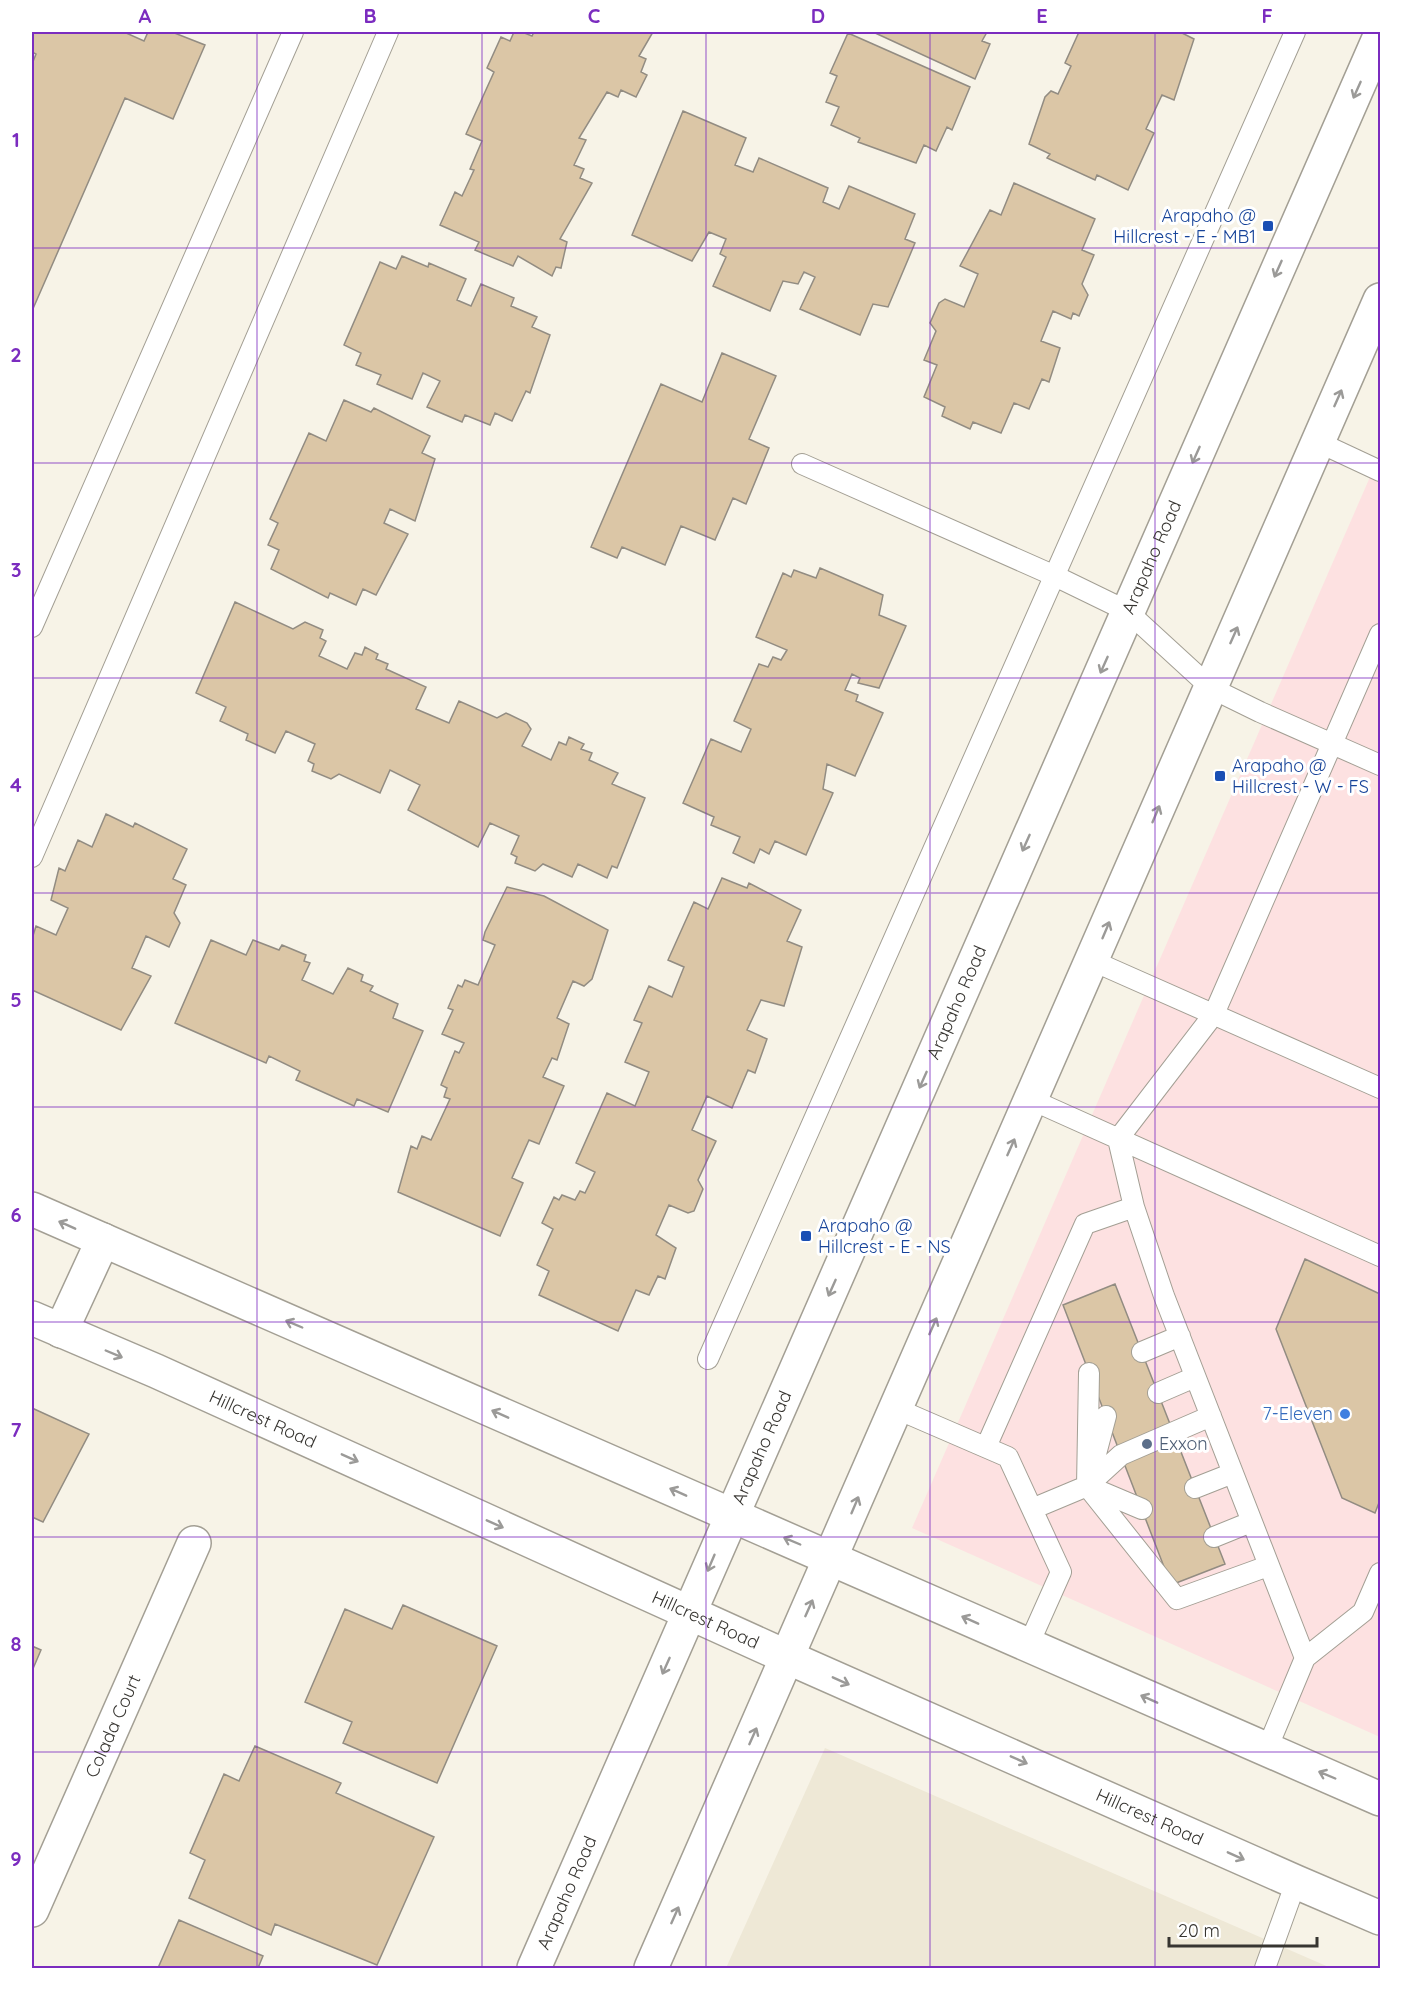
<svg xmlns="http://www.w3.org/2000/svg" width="1412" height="2000" viewBox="0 0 1412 2000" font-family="Quicksand,sans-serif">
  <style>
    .commercial { fill: #fde1e1 }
    .built { fill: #eee8d6 }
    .building { fill: #dbc6a6; stroke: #928c82; stroke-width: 1.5 }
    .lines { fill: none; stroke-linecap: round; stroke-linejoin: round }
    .service-casing { stroke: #a39f94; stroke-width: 22 }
    .minor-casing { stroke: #a39f94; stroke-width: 36 }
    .secondary-casing { stroke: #a39f94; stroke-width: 36 }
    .service { stroke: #fff; stroke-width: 20 }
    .minor { stroke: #fff; stroke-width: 33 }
    .secondary { stroke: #fff; stroke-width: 33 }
    .oneway { stroke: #9b9a98 }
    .grid { fill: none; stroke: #7b2cbf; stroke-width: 1.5; stroke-opacity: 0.55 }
    .transit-dot { fill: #1a4fb4; stroke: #fff; stroke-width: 2 }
    .shop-dot { fill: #3f7fe0; stroke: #fff; stroke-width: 2 }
    .service-dot { fill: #5c6f8a; stroke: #fff; stroke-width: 2 }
    .labels { text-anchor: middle; stroke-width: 6; stroke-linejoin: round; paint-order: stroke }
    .transit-label { font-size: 18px; fill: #164399; stroke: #fff; text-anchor: start }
    .street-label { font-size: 18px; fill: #373531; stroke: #fff }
    .shop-label { font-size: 18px; fill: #366cbe; stroke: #fff; text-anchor: end }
    .service-label { font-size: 18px; fill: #4e5e75; stroke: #fff; text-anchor: start }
    .neatline { fill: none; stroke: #7b2cbf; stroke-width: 2 }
    .grid-label { font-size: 20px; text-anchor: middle; font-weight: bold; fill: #7b2cbf }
  </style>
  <rect width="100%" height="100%" fill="#f7f3e7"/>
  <path class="commercial" d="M 1380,454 L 1380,1737 L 912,1528 Z"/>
  <path class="built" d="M 825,1748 L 1331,1968 L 726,1968 Z"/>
  <path class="building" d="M 32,32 L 124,32 L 144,41 L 148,32 L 172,32 L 205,45 L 173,119 L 125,98 L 32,311 L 32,64 L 36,54 L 32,52 Z
    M 514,32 L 522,32 L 532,36 L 534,32 L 653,32 L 639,56 L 646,59 L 641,72 L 647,75 L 636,97 L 621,90 L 618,97 L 607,92 L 579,138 L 586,140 L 574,165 L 584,169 L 580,178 L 592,183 L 560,239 L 567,242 L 561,268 L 556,267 L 552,276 L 518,256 L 513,266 L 475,250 L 479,242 L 440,225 L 455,192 L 462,196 L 474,170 L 470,169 L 482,141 L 466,134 L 494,72 L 487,68 L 501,37 L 510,41 Z
    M 873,32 L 987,32 L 982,41 L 990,44 L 975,79 Z
    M 1079,32 L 1180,32 L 1194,39 L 1174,100 L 1162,95 L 1146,129 L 1154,133 L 1128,190 L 1097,175 L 1095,180 L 1047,158 L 1050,154 L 1029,144 L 1045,97 L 1051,91 L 1058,94 L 1071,66 L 1065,63 Z
    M 848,33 L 970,87 L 952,130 L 947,127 L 936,151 L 924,145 L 916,163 L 858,142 L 860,138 L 831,125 L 839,107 L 826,102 L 837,76 L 830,73 Z
    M 683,111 L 746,138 L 735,165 L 753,172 L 759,158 L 828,188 L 823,202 L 839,209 L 849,186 L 915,214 L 905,239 L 915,243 L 888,307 L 873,304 L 860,335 L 800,309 L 815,277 L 804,272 L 798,284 L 783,281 L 770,311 L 713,286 L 726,257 L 720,254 L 726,239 L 709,232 L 692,261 L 632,235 Z
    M 1014,183 L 1095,219 L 1082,250 L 1094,255 L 1082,284 L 1088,295 L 1079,316 L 1073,313 L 1071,319 L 1053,311 L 1041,341 L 1060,348 L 1049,382 L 1042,379 L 1029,409 L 1014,403 L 1001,433 L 973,422 L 970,429 L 942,416 L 945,407 L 924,397 L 937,365 L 924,360 L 936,331 L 930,323 L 939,303 L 945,299 L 964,307 L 978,274 L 960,266 L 990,210 L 1001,215 Z
    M 402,256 L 428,267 L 429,263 L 466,279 L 457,300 L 471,306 L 481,284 L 514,298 L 511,306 L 537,317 L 532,327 L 550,335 L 530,393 L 526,391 L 512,421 L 495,413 L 490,425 L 465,415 L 462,422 L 427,407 L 440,381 L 423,373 L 412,399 L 377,384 L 381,375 L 356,365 L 361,353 L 344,345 L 380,262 L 396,269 Z
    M 722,353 L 776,376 L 749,439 L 769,448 L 746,504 L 733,498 L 715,540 L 681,526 L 665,565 L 622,547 L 617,558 L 591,547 L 661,384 L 702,402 Z
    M 344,400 L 371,412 L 374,408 L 430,436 L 422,453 L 435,459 L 415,521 L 390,509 L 384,523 L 408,534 L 376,595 L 363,589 L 356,605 L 330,593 L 328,598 L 271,569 L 279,550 L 268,545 L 278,523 L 270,519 L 309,433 L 326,441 Z
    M 820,568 L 883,595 L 879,615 L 906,626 L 879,688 L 858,683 L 860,678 L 852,674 L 845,690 L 858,695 L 856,701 L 883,713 L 855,776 L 827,764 L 823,789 L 833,793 L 806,855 L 775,841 L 769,854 L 760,849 L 754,863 L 733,853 L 740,837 L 711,825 L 714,817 L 683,803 L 711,739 L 741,752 L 751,729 L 734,721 L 759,664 L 768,667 L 773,657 L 781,660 L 787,650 L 756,637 L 783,573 L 791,577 L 794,570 L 816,578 Z
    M 235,602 L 293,629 L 305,622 L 323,630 L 320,638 L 326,641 L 319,656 L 347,669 L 355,653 L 362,655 L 365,647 L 378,654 L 376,659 L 388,664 L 386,669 L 426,687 L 416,709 L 449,723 L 459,701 L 497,718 L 506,713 L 527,723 L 531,729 L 522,746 L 551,760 L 559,742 L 566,745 L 569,737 L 584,744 L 581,749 L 592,753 L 589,760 L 618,773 L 612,784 L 645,798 L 617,868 L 612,866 L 607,878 L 578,864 L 572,877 L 543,864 L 535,871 L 515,863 L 517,857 L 511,854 L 519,836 L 490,823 L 478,847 L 408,810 L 420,785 L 390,770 L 380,793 L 339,774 L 331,779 L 312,771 L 314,764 L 308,761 L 315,744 L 286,731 L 275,753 L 246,740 L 248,734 L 220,721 L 226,707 L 196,693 Z
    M 106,814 L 133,827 L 135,823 L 187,849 L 173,879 L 186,885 L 174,913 L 180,923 L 169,947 L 146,936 L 132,968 L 151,976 L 121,1030 L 32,990 L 32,939 L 36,926 L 56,935 L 68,908 L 51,900 L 59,868 L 65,871 L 78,840 L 92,847 Z
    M 722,878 L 747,888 L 749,883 L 801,910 L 787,941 L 802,947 L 784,1006 L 761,1000 L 747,1030 L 767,1039 L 755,1073 L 748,1070 L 732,1108 L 707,1096 L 692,1130 L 716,1141 L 698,1180 L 703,1189 L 694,1211 L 688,1213 L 669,1205 L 656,1235 L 676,1248 L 665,1279 L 658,1276 L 649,1295 L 636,1290 L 618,1331 L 539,1295 L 549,1271 L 537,1265 L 553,1229 L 542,1223 L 554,1197 L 559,1200 L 562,1195 L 575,1200 L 580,1191 L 585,1193 L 595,1172 L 576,1163 L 607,1093 L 635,1106 L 649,1072 L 625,1062 L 642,1023 L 634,1020 L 649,986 L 672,997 L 684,967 L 668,960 L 694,902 L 708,909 Z
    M 507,887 L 544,896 L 608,930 L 592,979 L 584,986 L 573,981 L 557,1018 L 569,1024 L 557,1060 L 552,1058 L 543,1077 L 564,1086 L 539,1144 L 529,1140 L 512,1178 L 523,1183 L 500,1236 L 398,1192 L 411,1146 L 417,1149 L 422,1136 L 431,1140 L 450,1099 L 444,1097 L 447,1088 L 441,1085 L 455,1051 L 459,1053 L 464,1043 L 442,1034 L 453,1010 L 448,1008 L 458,985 L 462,987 L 465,980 L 478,985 L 495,945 L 483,940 L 485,932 Z
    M 211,940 L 246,955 L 253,940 L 279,950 L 282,945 L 306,955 L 304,961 L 310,963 L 302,980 L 333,994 L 348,968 L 363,975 L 361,981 L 373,986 L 370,991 L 398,1004 L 393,1018 L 423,1031 L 388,1112 L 357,1099 L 354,1106 L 296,1080 L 300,1071 L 269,1056 L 266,1063 L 175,1023 Z
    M 1305,1259 L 1380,1294 L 1380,1500 L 1375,1513 L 1342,1498 L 1276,1329 Z
    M 1115,1284 L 1225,1564 L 1171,1585 L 1063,1305 Z
    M 32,1408 L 89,1434 L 43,1522 L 32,1517 Z
    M 403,1605 L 497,1646 L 437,1783 L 343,1743 L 352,1722 L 305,1702 L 345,1609 L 392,1629 Z
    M 32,1646 L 41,1650 L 32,1671 Z
    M 255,1746 L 341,1783 L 336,1793 L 434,1837 L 377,1965 L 275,1924 L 271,1935 L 189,1898 L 205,1860 L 190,1853 L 224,1774 L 239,1781 Z
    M 179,1920 L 263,1956 L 258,1968 L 158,1968 Z"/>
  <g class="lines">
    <defs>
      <path id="service" d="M 1318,442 L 1380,471
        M 802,464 L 1055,576 L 1127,611 L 1211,688 L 1260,712 L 1380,765
        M 32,627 L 293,32
        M 32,857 L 388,32
        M 1093,961 L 1380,1088
        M 1032,1100 L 1380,1256
        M 1142,1352 L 1180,1336
        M 708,1359 L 1295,32
        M 1089,1373 L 1087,1486 L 1177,1599 L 1268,1566
        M 1158,1393 L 1195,1377
        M 897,1409 L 1008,1457 L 1061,1572 L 1028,1646
        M 986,1447 L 1085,1224 L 1134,1207
        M 1096,1454 L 1106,1416
        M 1090,1487 L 1142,1509
        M 1195,1488 L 1233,1473
        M 1032,1509 L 1087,1486 L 1121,1455 L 1211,1416
        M 1214,1537 L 1251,1522
        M 1305,1658 L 1164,1296 L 1134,1207 L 1118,1139 L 1214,1014 L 1380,634
        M 1267,1749 L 1305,1658 L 1363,1612 L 1380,1573
        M 1265,1968 L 1296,1882"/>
      <g id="minor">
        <path id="s1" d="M 32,1910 L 194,1543"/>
      </g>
      <g id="secondary">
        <path d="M 32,1209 L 1380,1799"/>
        <path id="s2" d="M 32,1318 L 156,1371 L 787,1657 L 1296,1882 L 1380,1918"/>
        <path d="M 61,1331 L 103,1240"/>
        <path id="s3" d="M 534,1968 L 1380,36"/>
        <path d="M 651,1968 L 1380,300"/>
      </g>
    </defs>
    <use href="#service" class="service-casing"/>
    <use href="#minor" class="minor-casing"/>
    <use href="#secondary" class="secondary-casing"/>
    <use href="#service" class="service"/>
    <use href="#minor" class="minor"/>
    <use href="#secondary" class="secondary"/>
  </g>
  <defs><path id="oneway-shaft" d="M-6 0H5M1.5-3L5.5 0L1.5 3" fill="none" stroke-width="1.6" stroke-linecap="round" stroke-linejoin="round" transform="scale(1.5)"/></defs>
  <g class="oneway">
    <use href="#oneway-shaft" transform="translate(1357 90) rotate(114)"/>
    <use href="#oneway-shaft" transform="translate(1278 269) rotate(114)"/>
    <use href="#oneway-shaft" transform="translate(1338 398) rotate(-66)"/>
    <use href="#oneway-shaft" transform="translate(1196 455) rotate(114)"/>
    <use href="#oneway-shaft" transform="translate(1234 635) rotate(-66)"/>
    <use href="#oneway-shaft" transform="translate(1104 665) rotate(114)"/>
    <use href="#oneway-shaft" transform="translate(1156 814) rotate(-67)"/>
    <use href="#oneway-shaft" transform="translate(1026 843) rotate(114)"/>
    <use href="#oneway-shaft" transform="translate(1106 930) rotate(-67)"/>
    <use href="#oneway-shaft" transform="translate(923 1080) rotate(114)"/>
    <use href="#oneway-shaft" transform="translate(1011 1147) rotate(-66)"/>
    <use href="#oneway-shaft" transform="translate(67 1225) rotate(-156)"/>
    <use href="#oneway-shaft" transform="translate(832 1288) rotate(114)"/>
    <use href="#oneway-shaft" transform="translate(294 1324) rotate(-157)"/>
    <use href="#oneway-shaft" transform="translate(933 1326) rotate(-66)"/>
    <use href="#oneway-shaft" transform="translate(114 1354) rotate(23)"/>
    <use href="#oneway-shaft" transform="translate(500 1414) rotate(-156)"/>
    <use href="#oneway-shaft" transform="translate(350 1458) rotate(24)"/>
    <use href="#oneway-shaft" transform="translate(678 1492) rotate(-156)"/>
    <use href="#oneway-shaft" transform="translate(855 1505) rotate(-67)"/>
    <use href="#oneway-shaft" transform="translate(495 1524) rotate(24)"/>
    <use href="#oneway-shaft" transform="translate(792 1541) rotate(-157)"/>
    <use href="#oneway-shaft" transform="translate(711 1563) rotate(113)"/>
    <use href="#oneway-shaft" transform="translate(809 1608) rotate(-66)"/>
    <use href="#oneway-shaft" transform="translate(970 1620) rotate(-156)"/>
    <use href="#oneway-shaft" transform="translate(666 1666) rotate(114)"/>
    <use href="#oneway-shaft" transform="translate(841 1681) rotate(24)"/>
    <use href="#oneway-shaft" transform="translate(1149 1699) rotate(-156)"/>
    <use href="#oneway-shaft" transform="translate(753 1736) rotate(-66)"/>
    <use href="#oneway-shaft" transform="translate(1019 1760) rotate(24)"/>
    <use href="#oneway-shaft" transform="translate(1327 1775) rotate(-157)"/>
    <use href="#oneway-shaft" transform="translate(1236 1856) rotate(24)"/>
    <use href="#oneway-shaft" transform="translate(675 1915) rotate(-66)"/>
  </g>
  <path class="grid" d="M 257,32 L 257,1968M 482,32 L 482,1968M 706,32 L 706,1968M 930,32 L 930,1968M 1155,32 L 1155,1968M 32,248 L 1380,248M 32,463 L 1380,463M 32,678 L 1380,678M 32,893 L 1380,893M 32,1107 L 1380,1107M 32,1322 L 1380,1322M 32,1537 L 1380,1537M 32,1752 L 1380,1752"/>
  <g class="transit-dot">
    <rect x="1262" y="220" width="12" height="12" rx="3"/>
    <rect x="1214" y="770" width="12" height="12" rx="3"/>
    <rect x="800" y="1230" width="12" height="12" rx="3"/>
  </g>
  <circle class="shop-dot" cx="1345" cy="1414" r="6"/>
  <circle class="service-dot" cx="1147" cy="1444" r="6"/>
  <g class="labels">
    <g class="transit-label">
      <text x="1256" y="222" text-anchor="end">Arapaho @<tspan x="1256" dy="21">Hillcrest - E - MB1</tspan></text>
      <text x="1232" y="772">Arapaho @<tspan x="1232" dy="21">Hillcrest - W - FS</tspan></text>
      <text x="818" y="1232">Arapaho @<tspan x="818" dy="21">Hillcrest - E - NS</tspan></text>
    </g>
    <g class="street-label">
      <text dy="6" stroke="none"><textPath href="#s3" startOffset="1540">Arapaho Road</textPath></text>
      <text dy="6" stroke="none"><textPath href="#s3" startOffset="1054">Arapaho Road</textPath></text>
      <text dy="6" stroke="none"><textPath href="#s2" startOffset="252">Hillcrest Road</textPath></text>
      <text dy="6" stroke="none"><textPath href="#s3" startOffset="568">Arapaho Road</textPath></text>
      <text dy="6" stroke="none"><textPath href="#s2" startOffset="738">Hillcrest Road</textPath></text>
      <text dy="6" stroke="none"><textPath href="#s1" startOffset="201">Colada Court</textPath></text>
      <text dy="6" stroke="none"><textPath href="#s2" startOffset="1224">Hillcrest Road</textPath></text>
      <text dy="6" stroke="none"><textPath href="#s3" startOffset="82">Arapaho Road</textPath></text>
    </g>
    <g class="shop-label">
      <text x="1333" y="1420">7-Eleven</text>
    </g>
    <g class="service-label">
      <text x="1159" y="1450">Exxon</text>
    </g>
  </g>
  <rect width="1412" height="2000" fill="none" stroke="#ffffff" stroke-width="66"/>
  <path d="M1169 1937v9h148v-9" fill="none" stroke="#373531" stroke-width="3"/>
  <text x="1178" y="1937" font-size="18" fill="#373531" stroke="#ffffff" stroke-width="4.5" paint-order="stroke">20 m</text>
  <rect x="33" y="33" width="1346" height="1934" class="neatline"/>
  <g class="grid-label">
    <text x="145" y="23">A</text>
    <text x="370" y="23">B</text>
    <text x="594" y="23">C</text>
    <text x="818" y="23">D</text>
    <text x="1042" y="23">E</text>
    <text x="1267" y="23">F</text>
    <text x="16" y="147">1</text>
    <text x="16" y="362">2</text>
    <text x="16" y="577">3</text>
    <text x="16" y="792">4</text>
    <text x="16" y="1007">5</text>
    <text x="16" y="1222">6</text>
    <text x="16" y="1437">7</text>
    <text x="16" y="1651">8</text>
    <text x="16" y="1866">9</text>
  </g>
</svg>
